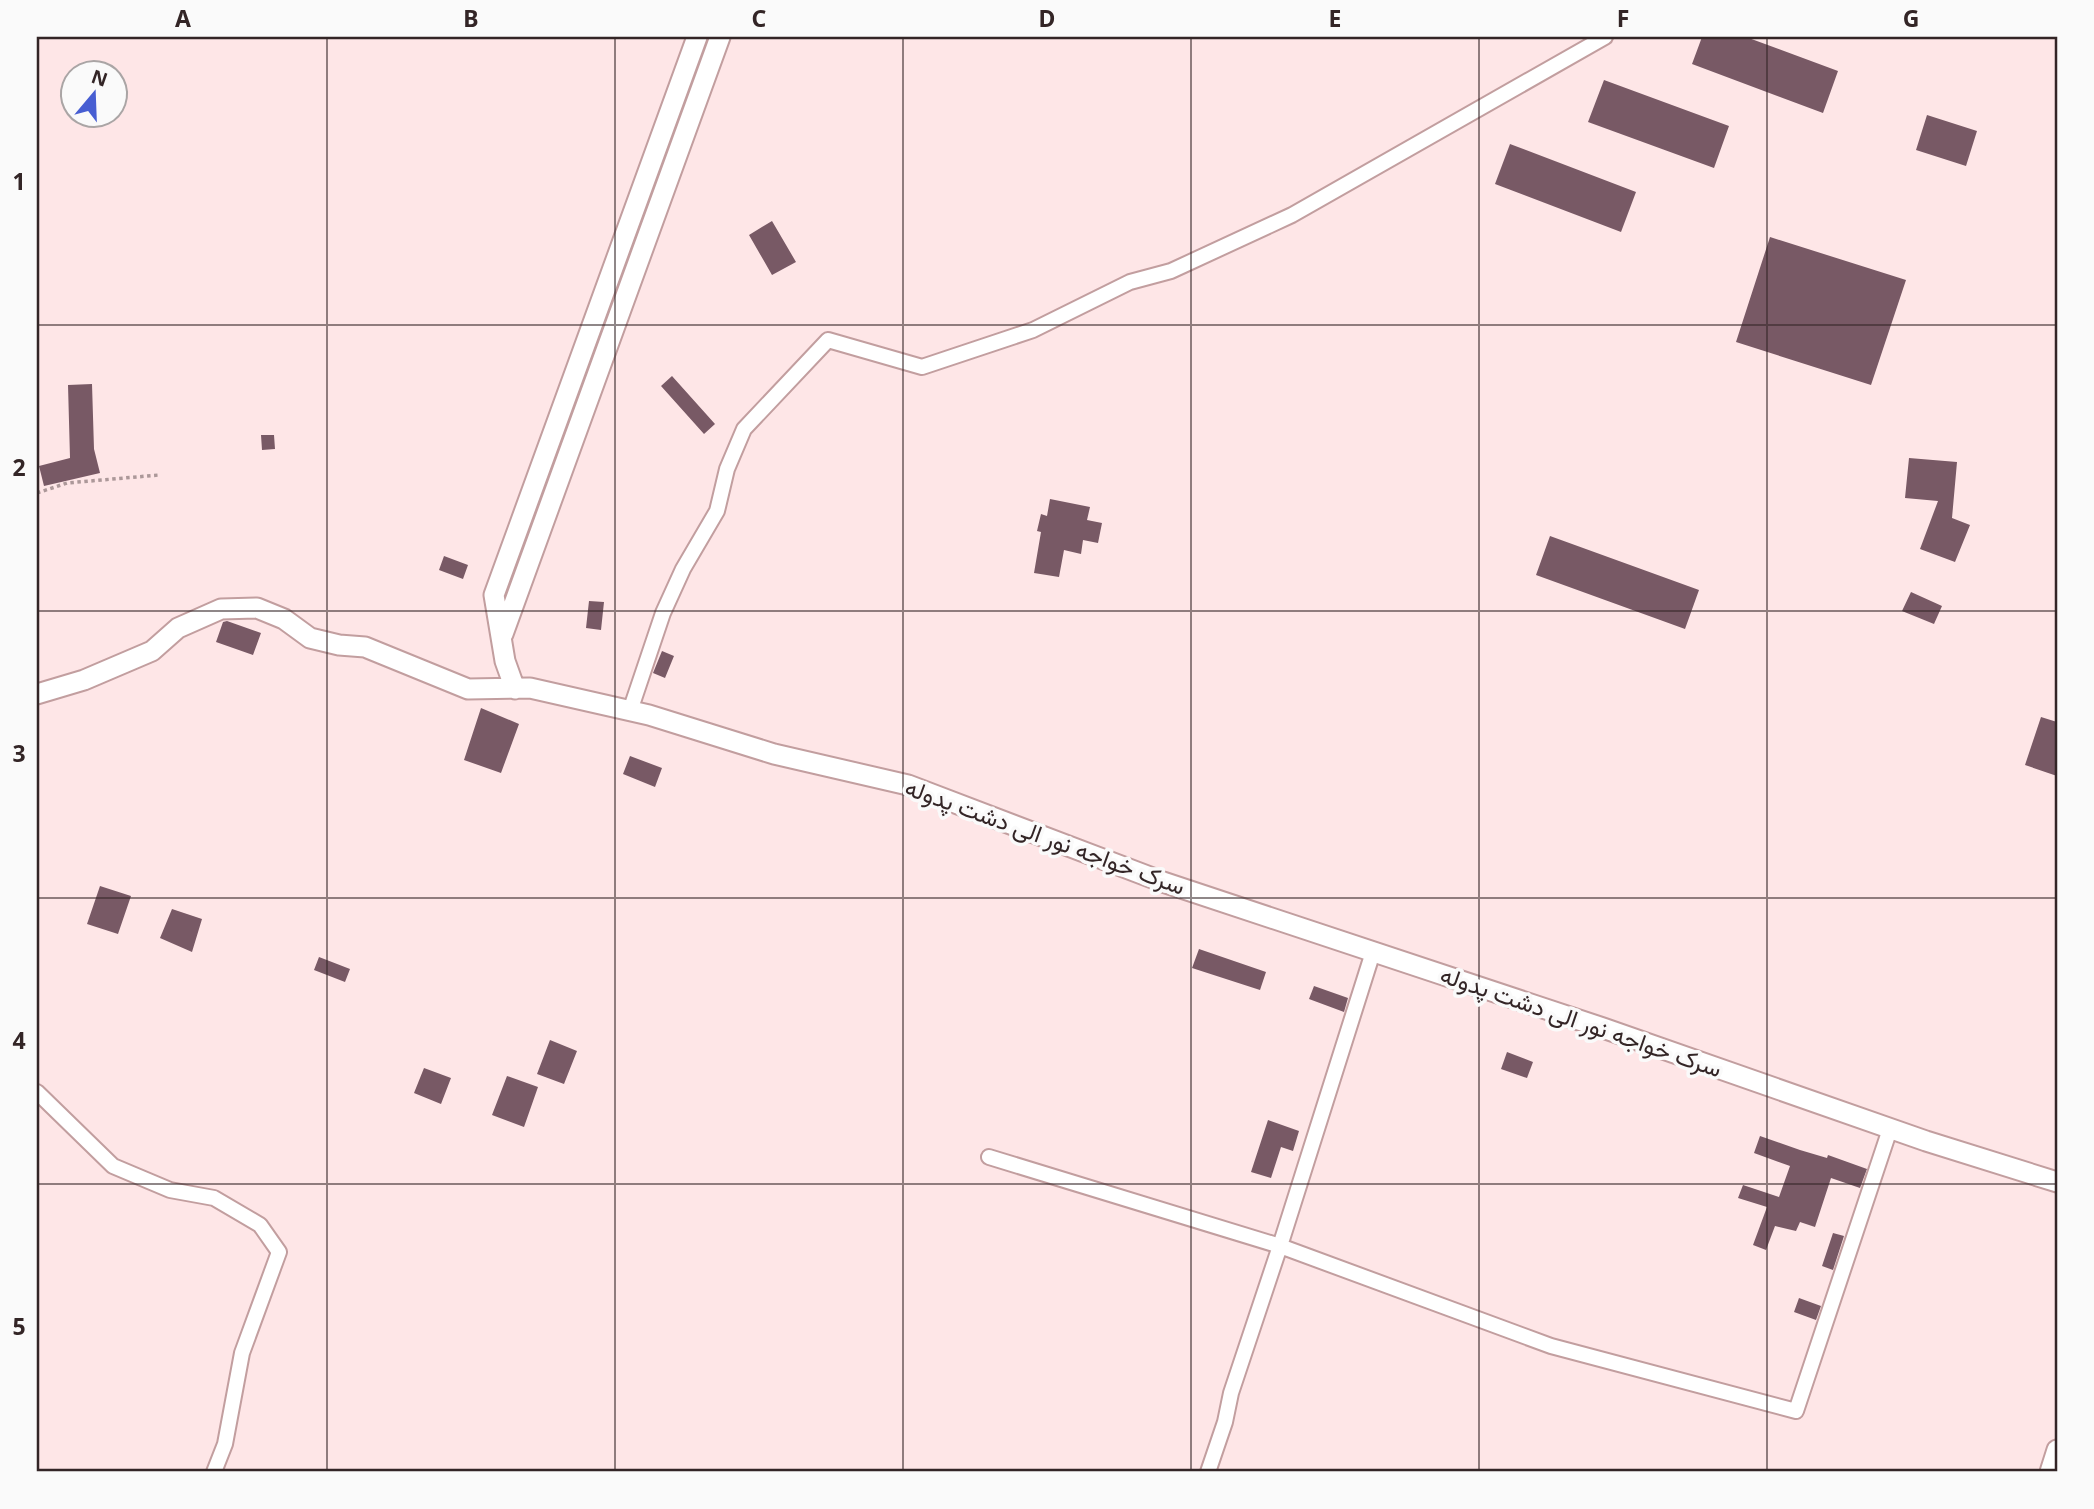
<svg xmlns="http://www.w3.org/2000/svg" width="2094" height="1509" viewBox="0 0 2094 1509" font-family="'Noto Sans',Vazirmatn,sans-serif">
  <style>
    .building { fill: #785965 }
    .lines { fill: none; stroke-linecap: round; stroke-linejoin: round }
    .street-casing { stroke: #c29e9f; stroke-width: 18 }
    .secondary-casing { stroke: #c29e9f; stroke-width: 23 }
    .path { stroke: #ac9899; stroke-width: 3.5; stroke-dasharray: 3.5 3.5; stroke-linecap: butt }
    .street { stroke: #fff; stroke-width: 14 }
    .secondary { stroke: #fff; stroke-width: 19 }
    .grid { fill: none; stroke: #332526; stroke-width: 2; stroke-opacity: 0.55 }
    .labels { text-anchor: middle; stroke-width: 7; stroke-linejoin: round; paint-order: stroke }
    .street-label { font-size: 24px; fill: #332526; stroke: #fafafa }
    .neatline { fill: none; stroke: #332526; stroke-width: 2.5 }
    .grid-label { font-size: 23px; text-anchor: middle; font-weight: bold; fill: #332526 }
  </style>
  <rect width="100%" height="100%" fill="#fee6e7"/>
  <path class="building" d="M 1702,37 L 1746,37 L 1838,71 L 1823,113 L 1692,64 Z
    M 1604,80 L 1729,126 L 1714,168 L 1588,122 Z
    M 1927,115 L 1977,131 L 1966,166 L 1916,150 Z
    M 1510,144 L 1636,192 L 1621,232 L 1495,184 Z
    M 772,221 L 796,262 L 772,275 L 749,235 Z
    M 1770,237 L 1906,280 L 1871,385 L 1736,342 Z
    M 672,376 L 715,424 L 704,434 L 661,386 Z
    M 92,384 L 94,449 L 100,473 L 44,486 L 39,466 L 70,458 L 68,385 Z
    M 261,435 L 274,435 L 275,449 L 262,450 Z
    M 1909,458 L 1957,462 L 1952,518 L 1970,525 L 1955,562 L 1920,549 L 1938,501 L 1905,498 Z
    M 1050,499 L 1090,507 L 1087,520 L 1102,523 L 1098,543 L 1083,540 L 1081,554 L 1064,550 L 1059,577 L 1034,573 L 1041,532 L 1037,531 L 1041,514 L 1047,516 Z
    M 1550,536 L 1699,590 L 1685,629 L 1536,575 Z
    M 444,556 L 468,565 L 463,579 L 439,570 Z
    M 1911,592 L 1942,606 L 1934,624 L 1902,611 Z
    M 589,601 L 604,602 L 601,630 L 586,628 Z
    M 227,621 L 261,633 L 253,655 L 216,642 L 223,622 Z
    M 662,651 L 674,656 L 665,678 L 653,673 Z
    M 481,708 L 519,724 L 501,773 L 464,760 Z
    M 2041,717 L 2057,722 L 2057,776 L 2025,765 Z
    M 630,756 L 662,768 L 655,787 L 623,774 Z
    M 100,886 L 131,896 L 118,934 L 87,924 Z
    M 172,909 L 202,919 L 192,952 L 160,938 Z
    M 1199,949 L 1266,972 L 1260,990 L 1192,968 Z
    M 319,957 L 350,969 L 345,982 L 314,970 Z
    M 1314,986 L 1348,998 L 1344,1012 L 1309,999 Z
    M 550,1040 L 577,1051 L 564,1084 L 537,1074 Z
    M 1507,1052 L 1533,1062 L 1527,1078 L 1501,1069 Z
    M 424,1068 L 451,1078 L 441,1104 L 414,1093 Z
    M 507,1076 L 538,1087 L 524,1127 L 492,1115 Z
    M 1268,1120 L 1299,1131 L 1293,1151 L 1281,1147 L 1271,1178 L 1251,1172 Z
    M 1760,1136 L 1800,1150 L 1827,1158 L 1828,1155 L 1867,1169 L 1860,1188 L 1831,1178 L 1815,1227 L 1800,1222 L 1796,1231 L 1775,1226 L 1766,1250 L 1753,1245 L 1767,1207 L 1738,1198 L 1743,1185 L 1779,1197 L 1790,1166 L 1754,1153 Z
    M 1833,1233 L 1844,1236 L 1833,1270 L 1822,1266 Z
    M 1799,1298 L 1821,1306 L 1816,1320 L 1794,1312 Z"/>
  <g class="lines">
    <defs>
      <path id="street" d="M 630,711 L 663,613 L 683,569 L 717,511 L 727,469 L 744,429 L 828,340 L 922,367 L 1033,330 L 1130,282 L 1171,271 L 1292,215 L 1605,37
        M 37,1092 L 113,1166 L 170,1190 L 214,1198 L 260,1225 L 279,1252 L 242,1353 L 225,1444 L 214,1472
        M 989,1157 L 1280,1246 L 1551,1346 L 1796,1411 L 1890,1129
        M 1208,1472 L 1225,1422 L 1231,1393 L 1280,1246 L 1373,952"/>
      <path id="secondary" d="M 503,634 L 720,37
        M 515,689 L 505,661 L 494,595 L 697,37
        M 37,694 L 84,680 L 152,651 L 178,628 L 221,609 L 257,608 L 284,619 L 310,638 L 339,645 L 365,647 L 468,689 L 530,688 L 649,715 L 774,754 L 908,785 L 1163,882 L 1603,1028 L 1926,1141 L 2057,1182
        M 2050,1472 L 2057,1450"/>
    </defs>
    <use href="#street" class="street-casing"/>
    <use href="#secondary" class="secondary-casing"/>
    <path class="path" d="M 37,493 L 67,483 L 159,475"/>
    <use href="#street" class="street"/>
    <use href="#secondary" class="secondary"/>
  </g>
  <path class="grid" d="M 327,37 L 327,1472M 615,37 L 615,1472M 903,37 L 903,1472M 1191,37 L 1191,1472M 1479,37 L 1479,1472M 1767,37 L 1767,1472M 37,325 L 2057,325M 37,611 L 2057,611M 37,898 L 2057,898M 37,1184 L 2057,1184"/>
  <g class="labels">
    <g class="street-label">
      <text transform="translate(1045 837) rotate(20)" y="8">سرک خواجه نور الی دشت پدوله</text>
      <text transform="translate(1581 1022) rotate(19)" y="8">سرک خواجه نور الی دشت پدوله</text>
    </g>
  </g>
  <rect width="2094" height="1509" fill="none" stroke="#fafafa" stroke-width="77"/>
  <g transform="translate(94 94) rotate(19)"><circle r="33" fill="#fafafa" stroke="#aaa5a5" stroke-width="2"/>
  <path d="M0-5L12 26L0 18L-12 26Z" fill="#475ed2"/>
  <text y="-10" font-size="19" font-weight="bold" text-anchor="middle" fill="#332526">N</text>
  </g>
  <rect x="38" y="38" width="2018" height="1432" class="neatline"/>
  <g class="grid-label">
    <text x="183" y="27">A</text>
    <text x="471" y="27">B</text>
    <text x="759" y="27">C</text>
    <text x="1047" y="27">D</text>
    <text x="1335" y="27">E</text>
    <text x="1623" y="27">F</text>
    <text x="1911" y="27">G</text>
    <text x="19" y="190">1</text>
    <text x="19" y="476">2</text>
    <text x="19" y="762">3</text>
    <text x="19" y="1049">4</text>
    <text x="19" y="1335">5</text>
  </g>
</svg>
